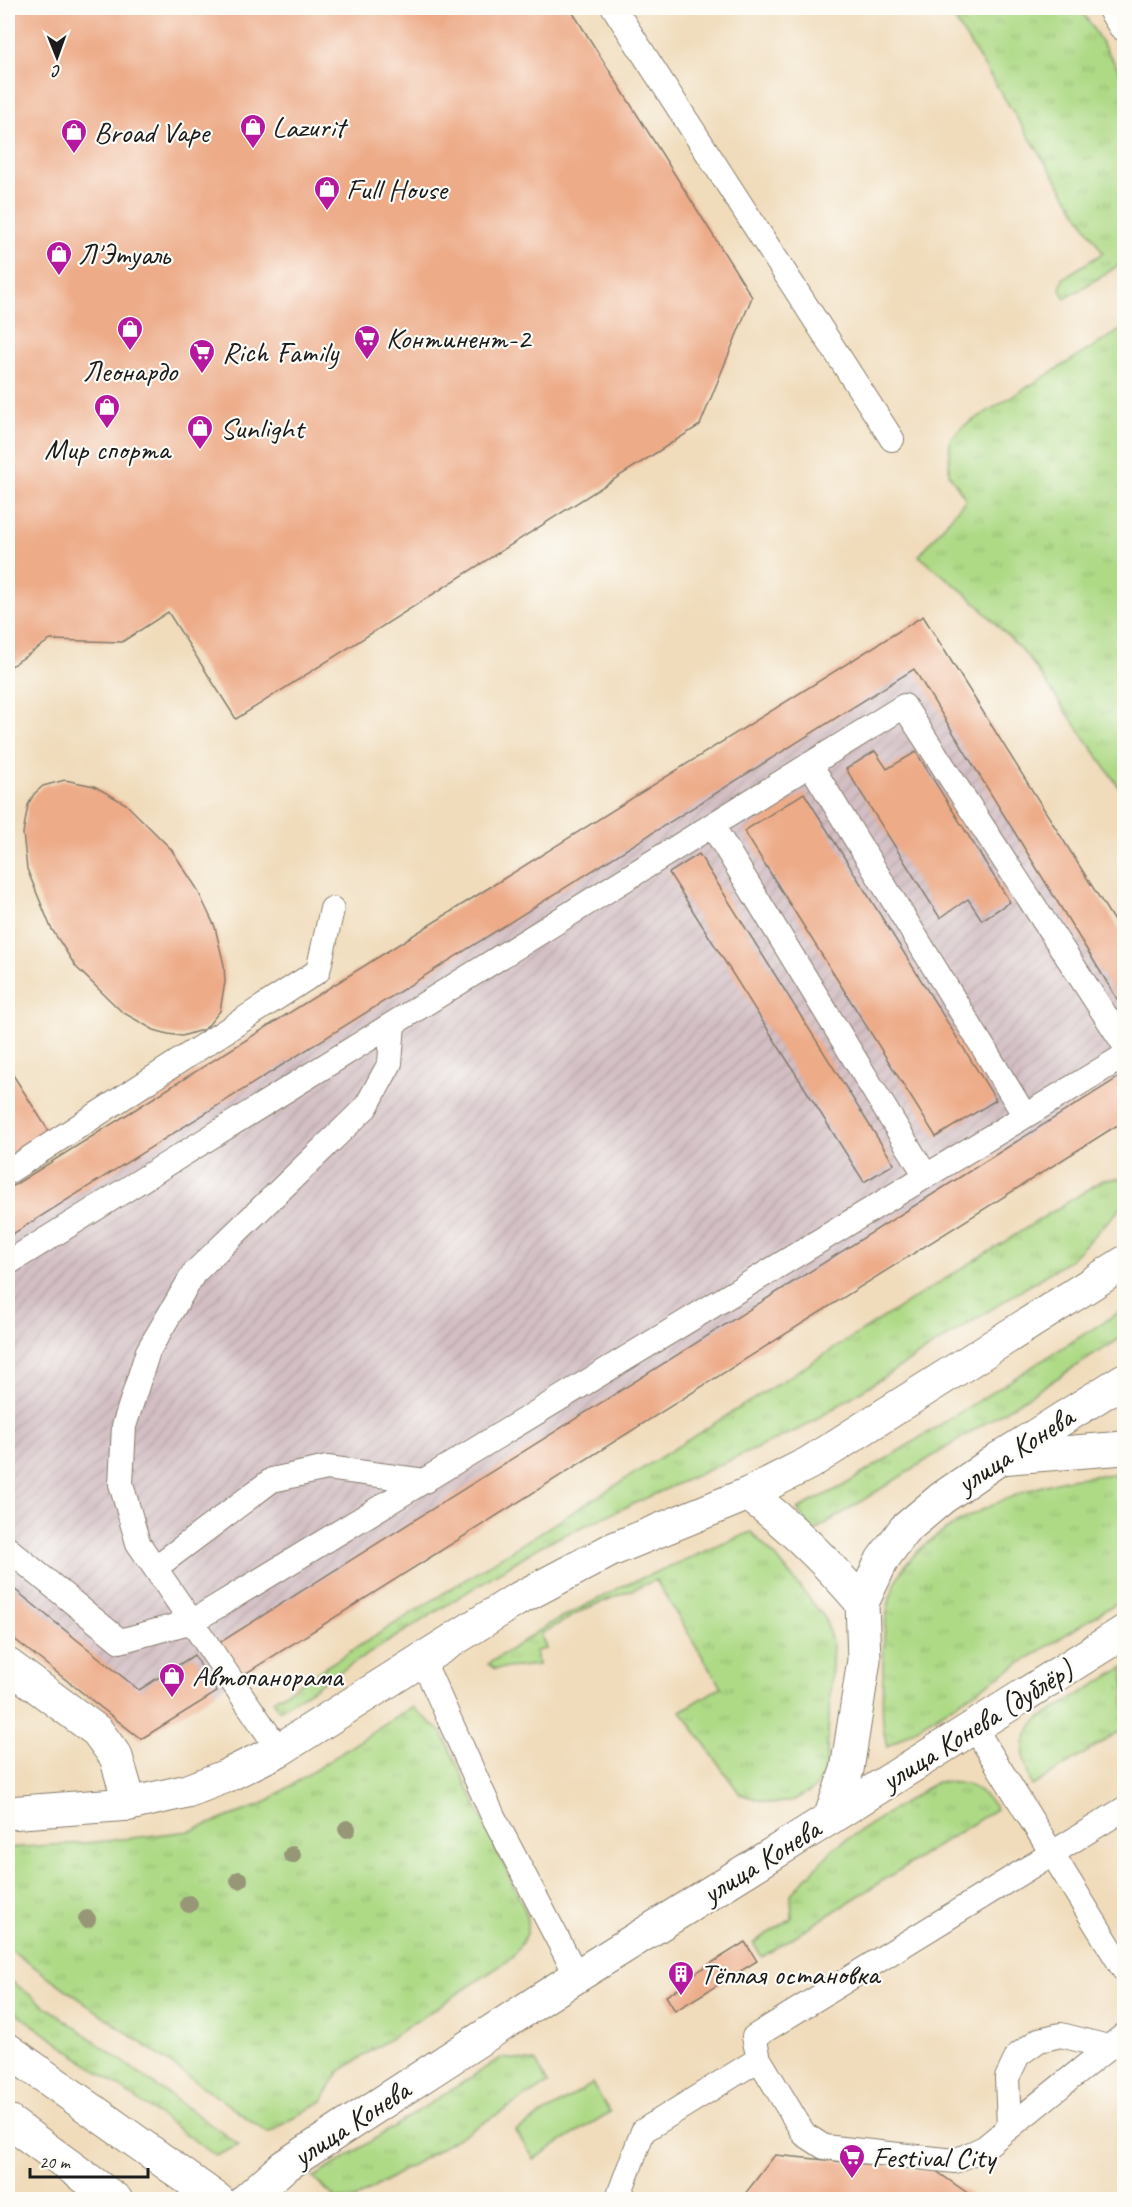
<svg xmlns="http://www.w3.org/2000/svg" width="1132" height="2207" viewBox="0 0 1132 2207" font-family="Caveat,sans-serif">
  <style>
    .industrial { fill: url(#industrial-furrows) }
    .grass { fill: url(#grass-tufts); stroke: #657b51; stroke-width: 1.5 }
    .park { fill: #aeda86; stroke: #657b51; stroke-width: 1.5 }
    .building { fill: #edab88 }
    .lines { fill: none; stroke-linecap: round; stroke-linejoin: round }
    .service-casing { stroke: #867c6c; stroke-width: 26 }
    .minor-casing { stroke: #867c6c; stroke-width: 35 }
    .secondary-casing { stroke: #867c6c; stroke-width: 35 }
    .primary-casing { stroke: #867c6c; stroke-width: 35 }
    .service { stroke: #fff; stroke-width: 24 }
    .minor { stroke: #fff; stroke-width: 33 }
    .secondary { stroke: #fff; stroke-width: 33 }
    .primary { stroke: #fff; stroke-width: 33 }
    .tree { fill: #979778 }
    .labels { text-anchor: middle; stroke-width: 4.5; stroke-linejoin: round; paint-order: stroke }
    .poi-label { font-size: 30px; fill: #1c1c1c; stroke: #fdfcf7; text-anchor: start }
    .street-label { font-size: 30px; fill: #1c1c1c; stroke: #fdfcf7 }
  </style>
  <defs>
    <pattern id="industrial-furrows" width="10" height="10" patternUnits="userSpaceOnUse" patternTransform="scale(1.5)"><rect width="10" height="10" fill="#d2bec3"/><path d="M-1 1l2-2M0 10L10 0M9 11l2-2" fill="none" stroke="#b4a3a7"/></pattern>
    <pattern id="grass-tufts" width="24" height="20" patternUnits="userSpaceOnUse" patternTransform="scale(1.5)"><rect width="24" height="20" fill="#aeda86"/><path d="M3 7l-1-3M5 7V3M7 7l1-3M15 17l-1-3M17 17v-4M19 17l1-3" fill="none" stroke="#95ba73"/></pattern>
  </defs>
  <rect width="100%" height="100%" fill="#fdfcf7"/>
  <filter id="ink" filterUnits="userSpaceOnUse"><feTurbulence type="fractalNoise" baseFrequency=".0167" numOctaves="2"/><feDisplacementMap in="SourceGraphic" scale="12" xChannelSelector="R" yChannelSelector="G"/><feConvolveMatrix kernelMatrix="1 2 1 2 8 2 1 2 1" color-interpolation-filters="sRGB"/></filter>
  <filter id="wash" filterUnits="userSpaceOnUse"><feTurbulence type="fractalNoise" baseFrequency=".008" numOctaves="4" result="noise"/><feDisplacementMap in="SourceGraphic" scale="24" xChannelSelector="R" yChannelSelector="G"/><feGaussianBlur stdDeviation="1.35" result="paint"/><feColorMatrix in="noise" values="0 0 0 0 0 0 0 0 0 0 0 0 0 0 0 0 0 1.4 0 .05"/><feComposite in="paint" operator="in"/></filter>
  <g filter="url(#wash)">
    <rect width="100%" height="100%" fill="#f0dcbb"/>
    <path class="industrial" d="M 923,616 L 1124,937 L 1124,1121 L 141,1739 L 8,1634 L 8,1189 Z"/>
    <path class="grass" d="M 947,8 L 1080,8 L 1124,78 L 1124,262 L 1065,299 L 1060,290 L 1063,278 L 1103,253 Z
      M 1124,328 L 1124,794 L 1028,657 L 971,598 L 919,556 L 966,499 L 949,474 L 950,440 L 962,427 Z
      M 1121,1178 L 1124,1181 L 1124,1205 L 1070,1260 L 804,1427 L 544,1544 L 279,1710 L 273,1700 L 1103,1180 Z
      M 1124,1309 L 1124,1336 L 814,1531 L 797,1509 L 843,1486 Z
      M 1124,1473 L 1124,1598 L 887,1747 C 880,1720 883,1693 883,1665 C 884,1636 884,1607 897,1580 C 918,1531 1015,1491 1065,1480 C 1084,1476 1105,1475 1124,1473 Z
      M 751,1532 L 775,1556 L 825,1618 L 833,1646 L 826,1767 L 816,1788 L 794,1800 L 772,1804 L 740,1794 L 681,1711 L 721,1687 L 656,1580 L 585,1609 L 541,1634 L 546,1649 L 536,1651 L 538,1665 L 495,1669 L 488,1664 L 548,1625 L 621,1587 Z
      M 1124,1667 L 1124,1729 L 1032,1786 C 1023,1762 1017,1742 1036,1721 Z
      M 412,1707 L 442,1732 L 527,1915 L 527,1934 L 512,1958 L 339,2072 L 322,2101 L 268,2133 L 8,1948 L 8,1848 L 98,1842 L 190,1831 L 261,1805 Z
      M 936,1782 C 966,1782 978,1784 996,1809 L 762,1957 L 753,1943 L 792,1918 L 791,1894 L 835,1847 Z
      M 8,1979 L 239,2145 L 216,2156 L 8,2007 Z
      M 501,2058 L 536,2062 L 548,2084 L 355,2199 L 337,2199 L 313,2178 Z"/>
    <path class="park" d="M 592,2084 L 610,2112 L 534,2159 L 516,2131 Z"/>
    <g id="blocks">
      <path class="building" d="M 8,8 L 570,8 L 752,297 L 700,425 L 236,719 L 168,612 L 122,642 L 50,640 L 8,668 Z
        M 923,616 L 1124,937 L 1124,1010 L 914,669 L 8,1237 L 8,1189 Z
        M 875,751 L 887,769 L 916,752 L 1010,902 L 982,920 L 968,899 L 940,918 L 846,769 Z
        M 65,780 L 94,786 L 126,804 L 171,849 L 196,887 L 215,927 L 224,965 L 225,982 L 220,1011 L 205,1029 L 182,1036 L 168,1034 L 154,1030 L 122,1012 L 76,967 L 51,928 L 27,869 L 23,833 L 28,805 L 34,794 L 43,786 Z
        M 804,793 L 996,1100 L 936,1137 L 744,831 Z
        M 699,854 L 894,1164 L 864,1182 L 669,873 Z
        M 8,1067 L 50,1133 L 8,1160 Z
        M 1124,1074 L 1124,1121 L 240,1677 L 219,1643 Z
        M 8,1584 L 139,1690 L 194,1655 L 217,1692 L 141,1739 L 8,1634 Z
        M 745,1942 L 757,1961 L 675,2011 L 666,1996 L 686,1984 L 684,1980 Z
        M 775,2155 L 936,2171 L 976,2199 L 741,2199 Z"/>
    </g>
  </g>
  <g filter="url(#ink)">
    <use href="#blocks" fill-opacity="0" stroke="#867c6c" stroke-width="1.5"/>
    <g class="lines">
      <defs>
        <path id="service" d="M 614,8 L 892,439
          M 810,764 L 1025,1116
          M 712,825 L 926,1176
          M 8,1172 L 318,971 L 332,909
          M 8,1263 L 904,706 L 1124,1044
          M 8,1549 L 120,1641 L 193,1621 L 1124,1056
          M 155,1568 L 272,1480 L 327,1468 L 425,1481
          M 423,1661 L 493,1816 L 577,1976
          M 974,1727 L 1124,1970
          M 279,1750 L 138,1543 L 121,1484 L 124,1426 L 148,1351 L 194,1273 L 366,1107 L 390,1063 L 393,1024
          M 1124,1809 L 754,2037 L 759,2059 L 804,2134 L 824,2147 L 955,2161 L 984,2148 L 1124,2035
          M 1009,2127 L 1007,2078 L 1018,2055 L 1039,2040 L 1061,2035 L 1108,2047
          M 617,2200 L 643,2131 L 759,2059"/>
        <path id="minor" d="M 748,1494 C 791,1526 827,1562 862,1603
          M 8,1665 L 97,1731 L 116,1757 L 130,1804"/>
        <path id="secondary" d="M 1114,8 L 1124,24
          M 1000,1458 L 1124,1448
          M 830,1818 L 1124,1632"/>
        <path id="primary" d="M 8,1813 L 130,1804 L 187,1791 L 224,1777 L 279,1750 L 516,1600 L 611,1550 L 748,1494 L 809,1463 L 1124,1263
          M 8,2050 L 218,2200
          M 8,2121 L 116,2200
          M 246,2200 L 283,2167 L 577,1976 L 830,1818 L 847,1770 L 864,1660 L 862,1603 L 882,1560 L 904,1530 L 942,1498 L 1000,1458 L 1124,1380"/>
      </defs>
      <use href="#service" class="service-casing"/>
      <use href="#minor" class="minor-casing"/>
      <use href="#secondary" class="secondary-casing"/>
      <use href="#primary" class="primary-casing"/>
      <use href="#service" class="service"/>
      <use href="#minor" class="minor"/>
      <use href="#secondary" class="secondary"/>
      <use href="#primary" class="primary"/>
    </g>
    <g class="tree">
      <circle cx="347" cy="1829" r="9"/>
      <circle cx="292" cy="1855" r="9"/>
      <circle cx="239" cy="1880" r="9"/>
      <circle cx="189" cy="1904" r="9"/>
      <circle cx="87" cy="1919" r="9"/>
    </g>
  </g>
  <defs>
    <symbol id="shop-pin" viewBox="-11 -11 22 30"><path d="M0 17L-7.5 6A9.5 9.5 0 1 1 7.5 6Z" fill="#b5179e" stroke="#fdfcf7"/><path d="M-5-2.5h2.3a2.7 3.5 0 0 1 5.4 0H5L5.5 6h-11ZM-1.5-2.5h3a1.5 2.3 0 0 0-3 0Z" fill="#fff"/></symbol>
    <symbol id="supermarket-pin" viewBox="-11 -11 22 30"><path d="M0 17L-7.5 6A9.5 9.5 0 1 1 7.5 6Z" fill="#b5179e" stroke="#fdfcf7"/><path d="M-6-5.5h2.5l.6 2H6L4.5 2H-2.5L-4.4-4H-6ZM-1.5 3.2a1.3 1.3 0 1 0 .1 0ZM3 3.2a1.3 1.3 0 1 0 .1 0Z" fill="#fff"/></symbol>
    <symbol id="building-pin" viewBox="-11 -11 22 30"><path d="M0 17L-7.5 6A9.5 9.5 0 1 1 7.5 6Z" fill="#b5179e" stroke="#fdfcf7"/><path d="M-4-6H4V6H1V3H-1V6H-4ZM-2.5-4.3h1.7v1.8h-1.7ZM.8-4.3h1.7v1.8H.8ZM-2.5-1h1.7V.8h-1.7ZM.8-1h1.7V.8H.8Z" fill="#fff"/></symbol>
  </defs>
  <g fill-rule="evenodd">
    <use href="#shop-pin" x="238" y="112" width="30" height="40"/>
    <use href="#shop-pin" x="59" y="117" width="30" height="40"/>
    <use href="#shop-pin" x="312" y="174" width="30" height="40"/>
    <use href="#shop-pin" x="44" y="239" width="30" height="40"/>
    <use href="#shop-pin" x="115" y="314" width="30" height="40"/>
    <use href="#supermarket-pin" x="352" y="323" width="30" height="40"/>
    <use href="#supermarket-pin" x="187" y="337" width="30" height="40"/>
    <use href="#shop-pin" x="92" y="392" width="30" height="40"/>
    <use href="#shop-pin" x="185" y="413" width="30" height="40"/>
    <use href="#shop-pin" x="157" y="1661" width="30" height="40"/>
    <use href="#building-pin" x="666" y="1959" width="30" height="40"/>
    <use href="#supermarket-pin" x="837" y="2142" width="30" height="40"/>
  </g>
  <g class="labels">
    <g class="poi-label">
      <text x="272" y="137">Lazurit</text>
      <text x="94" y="142">Broad Vape</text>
      <text x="346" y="199">Full House</text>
      <text x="78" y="264">Л'Этуаль</text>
      <text x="386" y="348">Континент-2</text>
      <text x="222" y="362">Rich Family</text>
      <text x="130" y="381" text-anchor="middle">Леонардо</text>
      <text x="220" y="438">Sunlight</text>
      <text x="107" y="459" text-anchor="middle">Мир спорта</text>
      <text x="192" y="1686">Автопанорама</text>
      <text x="700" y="1984">Тёплая остановка</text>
      <text x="872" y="2167">Festival City</text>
    </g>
    <g class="street-label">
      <text transform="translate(1015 1450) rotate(-33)" y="10">улица Конева</text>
      <text transform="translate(977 1725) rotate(-32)" y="10">улица Конева (дублёр)</text>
      <text transform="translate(761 1861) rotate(-32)" y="10">улица Конева</text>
      <text transform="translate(351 2123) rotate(-33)" y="10">улица Конева</text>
    </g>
  </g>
  <rect width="1132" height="2207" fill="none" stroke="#fdfcf7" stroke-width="30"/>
  <g transform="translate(57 57) rotate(179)" stroke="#fdfcf7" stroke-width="4.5" paint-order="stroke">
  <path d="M0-4.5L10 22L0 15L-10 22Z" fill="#1c1c1c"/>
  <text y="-9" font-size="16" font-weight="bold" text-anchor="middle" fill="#1c1c1c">С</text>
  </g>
  <path d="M30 2168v9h118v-9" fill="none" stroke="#1c1c1c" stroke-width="3"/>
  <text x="39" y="2168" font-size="18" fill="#1c1c1c" stroke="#fdfcf7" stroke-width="4.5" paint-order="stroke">20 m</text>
</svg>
